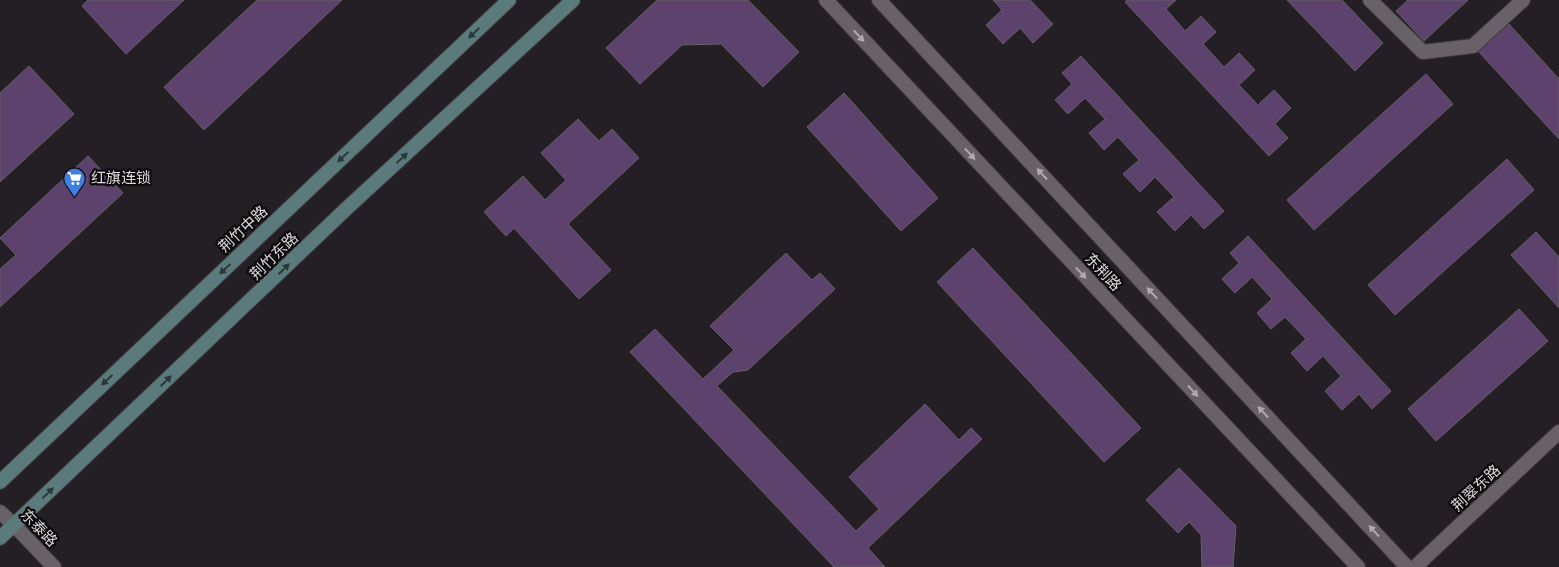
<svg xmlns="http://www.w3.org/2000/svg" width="1559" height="567" viewBox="0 0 1559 567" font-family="'Sofia Sans Condensed','Noto Sans SC',sans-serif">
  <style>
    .building { fill: #5c426c; stroke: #656067 }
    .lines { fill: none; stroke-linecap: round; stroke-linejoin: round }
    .minor-casing { stroke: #3f3b3f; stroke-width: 16 }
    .tertiary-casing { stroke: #3f3b3f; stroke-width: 16 }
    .secondary-casing { stroke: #3f3b3f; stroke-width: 16 }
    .minor { stroke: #686167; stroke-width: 14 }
    .tertiary { stroke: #686167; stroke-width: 14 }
    .secondary { stroke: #5a7a7b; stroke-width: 14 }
    .oneway { fill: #2b3738 }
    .oneway2 { fill: #afaaae }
    .labels { text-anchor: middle; stroke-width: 4.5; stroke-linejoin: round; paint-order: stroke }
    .poi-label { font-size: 15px; fill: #dedadd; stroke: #0c0a0c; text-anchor: start }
    .street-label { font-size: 15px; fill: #dedadd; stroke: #0c0a0c }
  </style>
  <rect width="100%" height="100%" fill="#241f24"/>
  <path class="building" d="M 88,0 L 184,0 L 126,54 L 82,6 Z
    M 257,0 L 342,0 L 204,130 L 164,87 Z
    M 657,0 L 748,0 L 799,52 L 763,87 L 721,44 L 682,45 L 640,84 L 606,48 Z
    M 993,0 L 1030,0 L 1053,24 L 1033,43 L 1020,28 L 1003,44 L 986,25 L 1002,10 Z
    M 1127,0 L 1176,0 L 1166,9 L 1185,31 L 1201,16 L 1216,32 L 1203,44 L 1224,67 L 1239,53 L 1255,70 L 1239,85 L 1258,105 L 1274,90 L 1291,108 L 1275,124 L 1288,138 L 1269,156 L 1125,2 Z
    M 1287,0 L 1342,0 L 1383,43 L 1355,71 Z
    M 1408,0 L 1468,0 L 1424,41 L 1396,11 Z
    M 1508,23 L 1559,79 L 1559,139 L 1478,51 Z
    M 1081,56 L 1224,211 L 1204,229 L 1191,215 L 1175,231 L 1157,212 L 1174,197 L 1155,177 L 1140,192 L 1123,174 L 1139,160 L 1118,137 L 1104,150 L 1089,133 L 1105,119 L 1085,98 L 1068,114 L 1055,100 L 1072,84 L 1062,73 Z
    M 29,66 L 74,114 L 0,182 L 0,93 Z
    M 1426,74 L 1453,104 L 1314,230 L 1287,200 Z
    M 844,93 L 938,198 L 901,231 L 807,127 Z
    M 578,119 L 599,141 L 612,129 L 639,158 L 568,224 L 611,270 L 579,299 L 514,228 L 506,236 L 484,212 L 523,176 L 545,200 L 566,180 L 541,153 Z
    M 88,156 L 123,193 L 0,307 L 0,269 L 16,255 L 0,238 Z
    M 1507,159 L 1534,190 L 1395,315 L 1368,285 Z
    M 1536,232 L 1559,257 L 1559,308 L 1511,255 Z
    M 1248,236 L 1391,391 L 1372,409 L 1359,394 L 1342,410 L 1325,391 L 1341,376 L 1323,356 L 1307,371 L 1291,353 L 1306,339 L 1285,317 L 1271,329 L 1257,313 L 1272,299 L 1252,277 L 1235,293 L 1222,279 L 1239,263 L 1230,253 Z
    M 973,248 L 1141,428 L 1104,462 L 937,282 Z
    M 786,253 L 812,280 L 820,273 L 835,289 L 748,370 L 733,372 L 717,386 L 856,531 L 879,509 L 849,477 L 925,404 L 959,440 L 971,428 L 982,439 L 868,548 L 885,567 L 834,567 L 630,352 L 655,329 L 703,379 L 734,350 L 710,326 Z
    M 1519,309 L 1548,341 L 1436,441 L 1408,409 Z
    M 1179,468 L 1236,526 L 1233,567 L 1202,567 L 1201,535 L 1189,522 L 1178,533 L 1146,500 Z"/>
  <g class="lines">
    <defs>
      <path id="minor" d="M 1370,0 L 1423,52 L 1473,46 L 1523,0
        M 1415,567 L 1559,432"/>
      <path id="tertiary" d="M 826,0 L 1358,567
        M 879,0 L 1407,567
        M 0,512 L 14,525 L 54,567"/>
      <path id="secondary" d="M 0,482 L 509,0
        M 0,538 L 346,209 L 573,0"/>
    </defs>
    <use href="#minor" class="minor-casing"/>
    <use href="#tertiary" class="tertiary-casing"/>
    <use href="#secondary" class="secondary-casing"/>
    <use href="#minor" class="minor"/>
    <use href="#tertiary" class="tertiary"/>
    <use href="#secondary" class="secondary"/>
  </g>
  <defs><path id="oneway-solid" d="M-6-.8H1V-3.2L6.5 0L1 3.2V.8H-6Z" transform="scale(1.25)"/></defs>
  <g class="oneway">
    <use href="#oneway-solid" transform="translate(474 33) rotate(137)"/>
    <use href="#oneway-solid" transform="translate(343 157) rotate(137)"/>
    <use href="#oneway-solid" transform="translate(402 158) rotate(-43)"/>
    <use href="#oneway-solid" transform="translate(225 269) rotate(137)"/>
    <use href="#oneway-solid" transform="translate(284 269) rotate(-44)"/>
    <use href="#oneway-solid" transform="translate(107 380) rotate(137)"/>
    <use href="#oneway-solid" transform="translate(166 381) rotate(-44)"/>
    <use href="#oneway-solid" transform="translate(48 493) rotate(-44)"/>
  </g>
  <g class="oneway2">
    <use href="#oneway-solid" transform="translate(859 36) rotate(47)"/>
    <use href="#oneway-solid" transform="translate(970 154) rotate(47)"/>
    <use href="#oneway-solid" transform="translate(1042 174) rotate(-133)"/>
    <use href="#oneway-solid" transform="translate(1081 273) rotate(47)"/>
    <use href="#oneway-solid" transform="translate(1152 293) rotate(-133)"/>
    <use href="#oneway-solid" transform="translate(1193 391) rotate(47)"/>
    <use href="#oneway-solid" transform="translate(1263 412) rotate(-133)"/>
    <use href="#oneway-solid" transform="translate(1374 531) rotate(-133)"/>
  </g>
  <defs>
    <symbol id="supermarket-pin" viewBox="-11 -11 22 30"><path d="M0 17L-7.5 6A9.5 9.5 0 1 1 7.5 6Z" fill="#3f7fe0" stroke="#0c0a0c"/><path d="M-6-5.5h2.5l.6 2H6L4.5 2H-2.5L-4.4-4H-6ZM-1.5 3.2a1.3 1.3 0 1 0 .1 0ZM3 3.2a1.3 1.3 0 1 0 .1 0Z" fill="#fff"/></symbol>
  </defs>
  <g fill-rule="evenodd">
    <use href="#supermarket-pin" x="62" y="166" width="25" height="34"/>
  </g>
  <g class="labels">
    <g class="poi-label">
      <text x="91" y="183">红旗连锁</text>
    </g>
    <g class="street-label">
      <text transform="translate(243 229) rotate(-43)" y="5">荆竹中路</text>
      <text transform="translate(274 256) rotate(-44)" y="5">荆竹东路</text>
      <text transform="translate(1103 272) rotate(47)" y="5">东荆路</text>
      <text transform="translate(1476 488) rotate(-43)" y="5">荆翠东路</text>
      <text transform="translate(39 528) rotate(46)" y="5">东泰路</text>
    </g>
  </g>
</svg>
